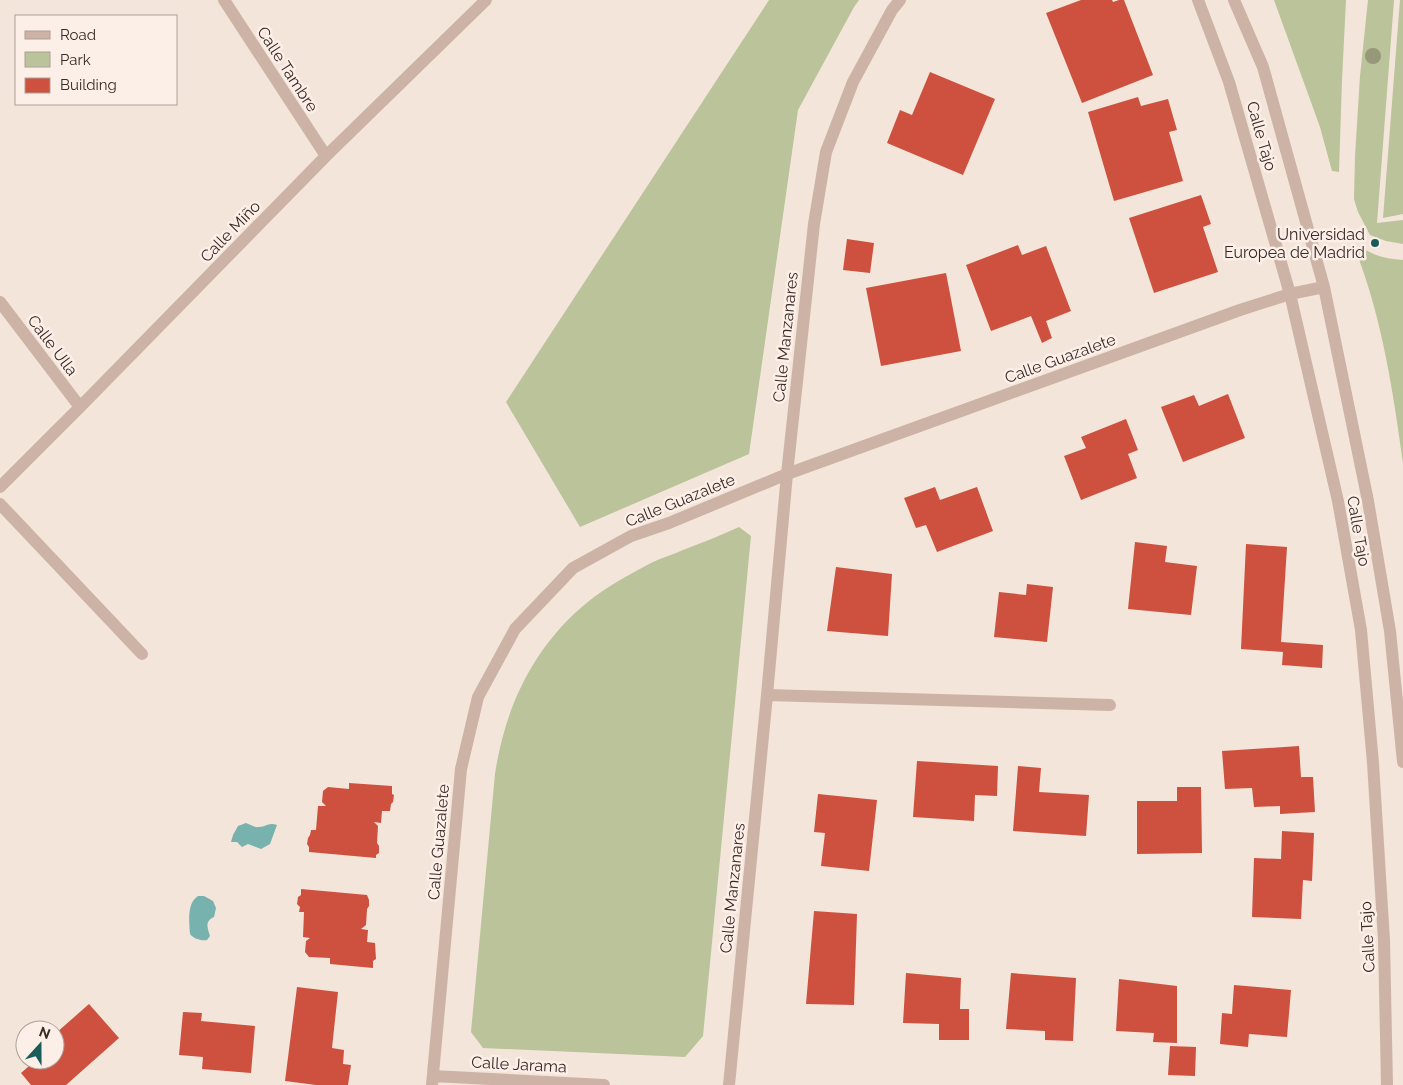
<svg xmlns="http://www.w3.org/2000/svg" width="1403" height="1085" viewBox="0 0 1403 1085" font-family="Raleway,sans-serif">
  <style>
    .green { fill: #bac399 }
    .water { fill: #78b2ae }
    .building { fill: #cd513e }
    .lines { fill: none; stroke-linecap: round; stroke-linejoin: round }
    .minor { stroke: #ccb3a6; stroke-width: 12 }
    .tree { fill: #979779 }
    .poi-dot { fill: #1a5c59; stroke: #fbefe7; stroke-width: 2 }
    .labels { text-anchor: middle; stroke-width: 5; stroke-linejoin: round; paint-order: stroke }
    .street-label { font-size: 16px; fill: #382a27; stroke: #fbefe7 }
    .poi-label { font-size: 16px; fill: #382a27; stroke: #fbefe7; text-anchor: end }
  </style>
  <rect width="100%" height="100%" fill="#f3e5da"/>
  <path class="green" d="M 769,0 L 859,0 L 854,7 L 798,110 L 749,454 L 580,527 L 506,402 Z
    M 1274,0 L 1346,0 L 1342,80 L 1339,172 L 1332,171 L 1320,127 Z
    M 1368,0 L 1394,0 L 1377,223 L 1403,220 L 1403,244 L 1386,241 L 1370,235 L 1358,212 L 1354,199 L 1355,156 L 1360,76 Z
    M 1400,0 L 1403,0 L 1403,214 L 1383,218 Z
    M 1360,246 C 1373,256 1387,259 1403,260 L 1403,463 C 1393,391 1382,317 1355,249 Z
    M 739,527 L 751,536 L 703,1036 L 685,1057 L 483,1048 L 471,1032 L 495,774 C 505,706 535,644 589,601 C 608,586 630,574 651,563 C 661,558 672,555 683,550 C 702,543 721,535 739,527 Z"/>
  <path class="water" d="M 246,823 C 250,824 254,828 259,827 C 267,827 267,822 277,825 L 270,844 L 261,849 L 248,844 L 242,847 L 237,842 L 231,842 L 233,835 L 238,826 Z
    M 198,896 L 204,896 L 213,901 L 216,908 L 214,917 C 205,921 207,927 210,936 L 207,940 C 201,941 194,939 190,934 C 189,921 187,903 198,896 Z"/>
  <path class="building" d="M 1081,0 L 1112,0 L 1113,2 L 1119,0 L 1124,0 L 1153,75 L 1082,103 L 1046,13 Z
    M 930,72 L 995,99 L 963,175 L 887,143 L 900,110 L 912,115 Z
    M 1138,97 L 1141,106 L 1168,99 L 1177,130 L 1169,132 L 1183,181 L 1114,201 L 1088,112 Z
    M 1201,195 L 1211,224 L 1203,227 L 1218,272 L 1154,293 L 1129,218 Z
    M 847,239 L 874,243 L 870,273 L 843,270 Z
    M 1018,245 L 1022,255 L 1046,246 L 1071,311 L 1046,321 L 1052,338 L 1042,343 L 1031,316 L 991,331 L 966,265 Z
    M 946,273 L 961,351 L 881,366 L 866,288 Z
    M 1228,394 L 1245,438 L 1183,462 L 1161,407 L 1194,395 L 1199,406 Z
    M 1126,419 L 1138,450 L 1128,454 L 1137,478 L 1081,500 L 1064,456 L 1086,448 L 1081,437 Z
    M 935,487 L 940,500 L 977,487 L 993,531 L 937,552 L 926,525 L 916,528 L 904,498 Z
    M 1135,542 L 1167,546 L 1165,562 L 1197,566 L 1191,615 L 1128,609 Z
    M 1246,544 L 1287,547 L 1281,642 L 1323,645 L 1322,668 L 1282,665 L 1283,652 L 1241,649 Z
    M 836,567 L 892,574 L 888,636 L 827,631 Z
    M 1027,584 L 1053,587 L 1047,642 L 994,637 L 999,592 L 1026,595 Z
    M 1299,746 L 1301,777 L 1313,777 L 1315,812 L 1280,814 L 1280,806 L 1254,807 L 1252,788 L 1225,789 L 1222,751 Z
    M 917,761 L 998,766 L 997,796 L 975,795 L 974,821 L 913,817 Z
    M 1018,766 L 1041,768 L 1039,792 L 1089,795 L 1086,836 L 1013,831 Z
    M 349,783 L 392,786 L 392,794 L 394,795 L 393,802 L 391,804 L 390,811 L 382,811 L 381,823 L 374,822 L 378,826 L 377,843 L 379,846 L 379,853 L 376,855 L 376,858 L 309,852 L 309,847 L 307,844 L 308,838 L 310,835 L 311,830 L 316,830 L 318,806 L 326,806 L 322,802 L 323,791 L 328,787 L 349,789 Z
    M 1177,787 L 1201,787 L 1202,853 L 1137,854 L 1137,801 L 1177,801 Z
    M 818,794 L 877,800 L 869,871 L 821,866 L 825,833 L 814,832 Z
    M 1282,831 L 1314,833 L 1312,881 L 1303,880 L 1301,919 L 1252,917 L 1254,858 L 1281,859 Z
    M 301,889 L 367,895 L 369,900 L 369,906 L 367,909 L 366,925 L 361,929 L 368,930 L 367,942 L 375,943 L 376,959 L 373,961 L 373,968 L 330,964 L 330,958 L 309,957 L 305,952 L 306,941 L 310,938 L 303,937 L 304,912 L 299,912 L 300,907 L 297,904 L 298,897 L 301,895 Z
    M 814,911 L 857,914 L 854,1005 L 806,1004 Z
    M 906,973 L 961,978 L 960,1009 L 969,1009 L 969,1040 L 939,1040 L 939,1024 L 903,1023 Z
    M 1011,973 L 1076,978 L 1073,1041 L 1045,1040 L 1045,1031 L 1006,1029 Z
    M 1119,979 L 1177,986 L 1177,1043 L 1153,1042 L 1154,1033 L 1116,1031 Z
    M 1234,985 L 1291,990 L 1287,1037 L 1249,1034 L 1248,1047 L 1220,1044 L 1222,1013 L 1232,1014 Z
    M 297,987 L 338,992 L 332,1048 L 344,1050 L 343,1064 L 351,1065 L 348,1085 L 316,1085 L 285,1081 Z
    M 89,1004 L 119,1038 L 66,1085 L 31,1085 L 21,1073 L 36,1060 L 55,1060 L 55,1034 Z
    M 183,1012 L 202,1013 L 201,1021 L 255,1026 L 251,1073 L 202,1069 L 203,1057 L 179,1055 Z
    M 1170,1046 L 1196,1047 L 1195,1076 L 1168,1075 Z"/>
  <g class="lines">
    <path class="minor" d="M 224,0 L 326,156
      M 1198,0 L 1229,82 L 1290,294 L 1338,501 L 1361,630 L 1373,763 L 1384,940 L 1387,1085
      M 1234,0 L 1263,67 L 1324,287 L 1368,501 L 1390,631 L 1403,762
      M 0,302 L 80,407
      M 0,487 L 80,407 L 326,156 L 486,0
      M 0,504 L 142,654
      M 767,695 L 1110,705
      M 433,1076 L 604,1085
      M 432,1085 L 461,769 L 478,697 L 515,629 L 573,568 L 631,536 L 669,523 L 787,474 L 1240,310 L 1290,294 L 1324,287
      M 729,1085 L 767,695 L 787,474 L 814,224 L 826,152 L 853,82 L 892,10 L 900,0"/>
  </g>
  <circle class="tree" cx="1373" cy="56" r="8"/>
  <circle class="poi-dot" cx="1375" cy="243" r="5"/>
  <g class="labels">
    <g class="street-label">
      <text transform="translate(288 69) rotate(57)" y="6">Calle Tambre</text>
      <text transform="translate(1262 136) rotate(74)" y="6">Calle Tajo</text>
      <text transform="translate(230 231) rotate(-46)" y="6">Calle Miño</text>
      <text transform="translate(785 337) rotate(-84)" y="6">Calle Manzanares</text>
      <text transform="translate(53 345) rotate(53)" y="6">Calle Ulla</text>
      <text transform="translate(1060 358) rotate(-20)" y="6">Calle Guazalete</text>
      <text transform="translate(680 500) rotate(-22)" y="6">Calle Guazalete</text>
      <text transform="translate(1359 531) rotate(80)" y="6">Calle Tajo</text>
      <text transform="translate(438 842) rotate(-85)" y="6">Calle Guazalete</text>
      <text transform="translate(732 888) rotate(-84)" y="6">Calle Manzanares</text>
      <text transform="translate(1367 937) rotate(-93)" y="6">Calle Tajo</text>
      <text transform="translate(519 1064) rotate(3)" y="6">Calle Jarama</text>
    </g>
    <g class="poi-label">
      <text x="1365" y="240">Universidad<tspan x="1365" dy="18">Europea de Madrid</tspan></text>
    </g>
  </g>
  <rect x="15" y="15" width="162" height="90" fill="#fbefe7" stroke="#ada09a"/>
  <rect x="25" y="31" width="25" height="8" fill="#ccb3a6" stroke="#ada09a"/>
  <text x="60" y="40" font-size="15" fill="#382a27">Road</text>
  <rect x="25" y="52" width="25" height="15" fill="#bac399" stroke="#ada09a"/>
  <text x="60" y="65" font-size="15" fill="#382a27">Park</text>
  <rect x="25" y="78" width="25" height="15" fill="#cd513e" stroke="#ada09a"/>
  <text x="60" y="90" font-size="15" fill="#382a27">Building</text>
  <g transform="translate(40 1045) rotate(21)"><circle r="24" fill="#fbefe7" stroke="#ada09a"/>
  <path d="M0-4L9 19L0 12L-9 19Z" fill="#1a5c59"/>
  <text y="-8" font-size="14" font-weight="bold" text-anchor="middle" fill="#382a27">N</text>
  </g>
</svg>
